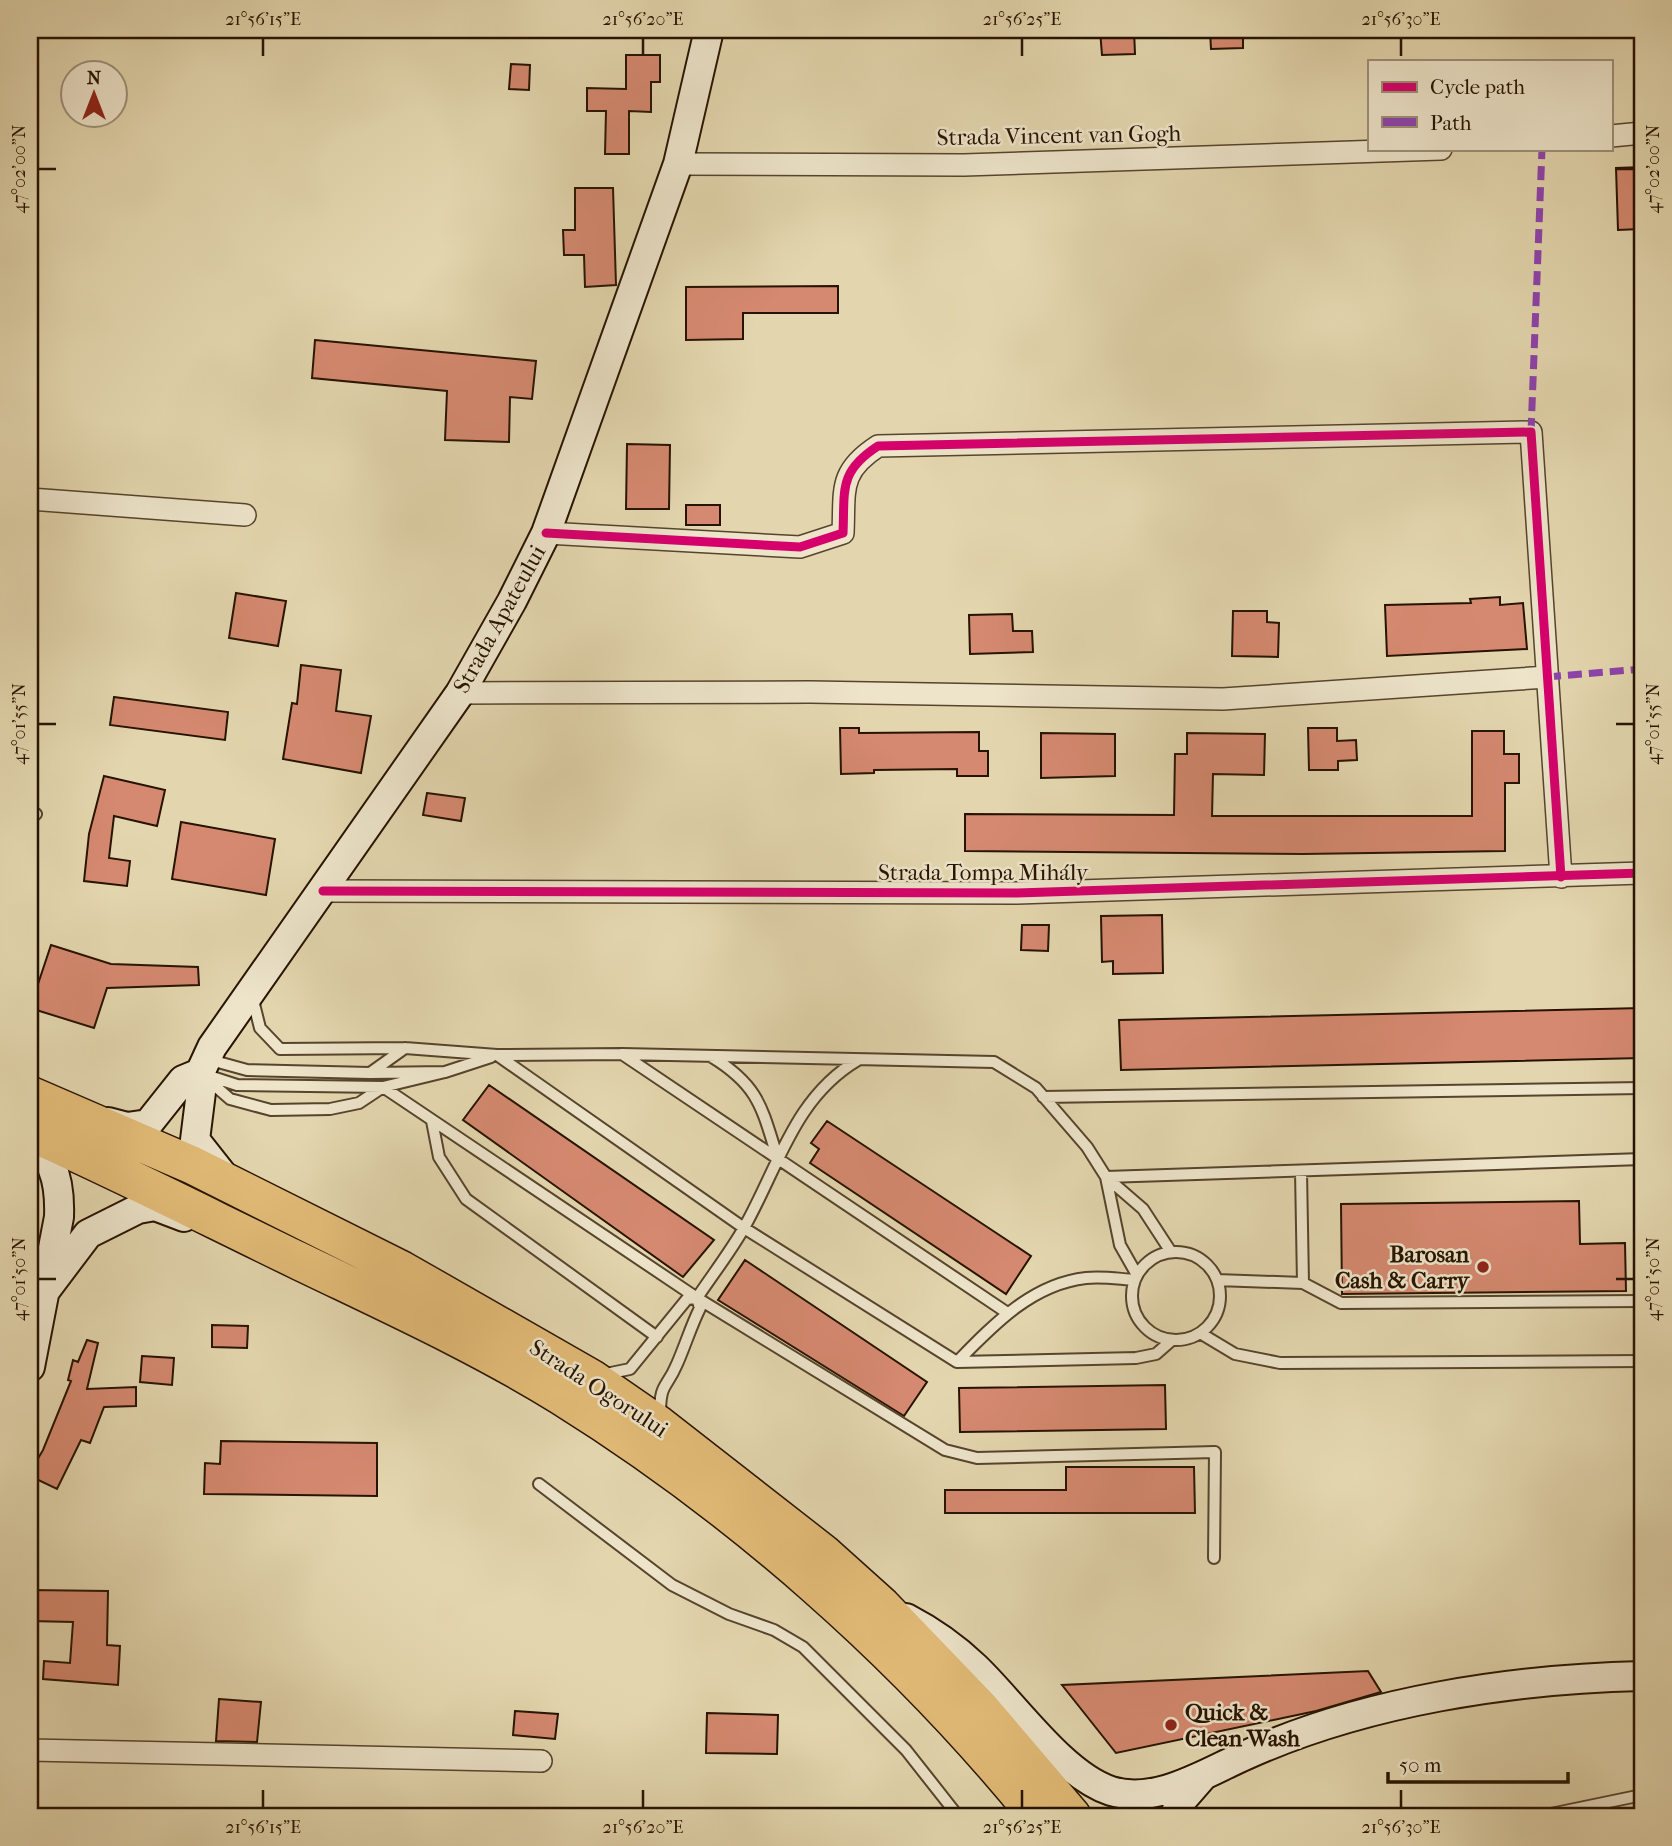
<svg xmlns="http://www.w3.org/2000/svg" width="1672" height="1846" viewBox="0 0 1672 1846" font-family="'IM FELL French Canon',serif">
  <style>
    .building { fill: #d58970; stroke: #271300; stroke-width: 2 }
    .lines { fill: none; stroke-linecap: round; stroke-linejoin: round }
    .lane-casing { stroke: #56442c; stroke-width: 14 }
    .street-casing { stroke: #56442c; stroke-width: 24 }
    .secondary-casing { stroke: #271300; stroke-width: 32 }
    .highway-casing { stroke: #271300; stroke-width: 40 }
    .lane { stroke: #ede4ca; stroke-width: 10 }
    .street { stroke: #ede4ca; stroke-width: 21 }
    .secondary { stroke: #ede4ca; stroke-width: 28 }
    .highway { stroke: #e2bb77; stroke-width: 37 }
    .quiet { stroke: #8e44ad; stroke-width: 7; stroke-dasharray: 14 7; stroke-linecap: butt }
    .cycleway-casing { stroke: #ede4ca; stroke-width: 13 }
    .cycleway { stroke: #d6006c; stroke-width: 9 }
    .ticks { fill: none; stroke: #271300; stroke-width: 2.5 }
    .poi-dot { fill: #8f2418; stroke: #ede4ca; stroke-width: 2.5 }
    .labels { text-anchor: middle; stroke-width: 5; stroke-linejoin: round; paint-order: stroke }
    .street-label { font-size: 23px; fill: #271300; stroke: #ede4ca }
    .poi-label { font-size: 23px; font-weight: bold; fill: #271300; stroke: #ede4ca; text-anchor: end }
    .neatline { fill: none; stroke: #271300; stroke-width: 2.5 }
    .ticks-label { font-size: 18px; text-anchor: middle; fill: #271300 }
  </style>
  <rect width="100%" height="100%" fill="#e3d6ae"/>
  <filter id="stains"><feTurbulence type="fractalNoise" baseFrequency=".00286" numOctaves="4"/><feColorMatrix values="0 0 0 0 .2 0 0 0 0 .09 0 0 0 0 .02 0 0 0 .5 -.17"/></filter>
  <radialGradient id="worn" r=".72"><stop offset=".6" stop-color="#630" stop-opacity="0"/><stop offset="1" stop-color="#630" stop-opacity=".3"/></radialGradient>
  <path class="building" d="M 1100,30 L 1134,30 L 1135,54 L 1102,55 Z
    M 1210,30 L 1243,30 L 1243,48 L 1211,49 Z
    M 626,55 L 660,55 L 660,82 L 651,82 L 651,112 L 629,111 L 629,154 L 605,154 L 606,111 L 587,111 L 587,88 L 626,89 Z
    M 511,64 L 530,65 L 529,90 L 509,89 Z
    M 1642,167 L 1640,229 L 1618,230 L 1616,168 Z
    M 575,188 L 613,188 L 616,285 L 585,287 L 584,255 L 564,255 L 563,230 L 575,230 Z
    M 838,286 L 838,313 L 743,313 L 743,339 L 686,340 L 686,287 Z
    M 315,340 L 536,361 L 532,399 L 510,397 L 509,442 L 445,440 L 447,391 L 312,378 Z
    M 627,444 L 670,445 L 669,509 L 626,509 Z
    M 686,505 L 720,505 L 720,525 L 686,525 Z
    M 236,593 L 286,601 L 278,646 L 229,638 Z
    M 1500,597 L 1500,605 L 1523,603 L 1527,649 L 1387,656 L 1385,605 L 1471,603 L 1470,599 Z
    M 1233,611 L 1267,611 L 1267,622 L 1279,623 L 1278,657 L 1232,656 Z
    M 1012,614 L 1013,631 L 1032,631 L 1033,652 L 970,654 L 969,615 Z
    M 301,665 L 341,670 L 336,711 L 371,716 L 361,773 L 283,759 L 292,703 L 297,704 Z
    M 114,697 L 228,712 L 225,740 L 110,725 Z
    M 840,728 L 859,728 L 859,733 L 979,732 L 979,751 L 988,751 L 988,776 L 957,776 L 957,769 L 874,770 L 874,773 L 841,774 Z
    M 1308,728 L 1337,728 L 1337,741 L 1356,740 L 1357,760 L 1338,761 L 1338,770 L 1309,770 Z
    M 1472,731 L 1504,731 L 1504,754 L 1519,754 L 1519,783 L 1505,783 L 1505,851 L 1303,854 L 965,851 L 965,814 L 1174,815 L 1175,754 L 1187,754 L 1187,733 L 1265,734 L 1264,775 L 1213,774 L 1212,816 L 1472,816 Z
    M 1041,733 L 1115,734 L 1115,776 L 1041,778 Z
    M 104,776 L 165,790 L 157,826 L 114,816 L 109,858 L 130,861 L 127,886 L 84,881 L 89,834 Z
    M 427,793 L 465,798 L 461,821 L 423,815 Z
    M 181,822 L 275,839 L 266,895 L 172,879 Z
    M 1162,915 L 1163,973 L 1113,974 L 1113,961 L 1102,962 L 1101,916 Z
    M 1022,925 L 1049,925 L 1048,951 L 1021,950 Z
    M 51,945 L 111,964 L 198,967 L 199,985 L 107,988 L 94,1028 L 30,1008 Z
    M 1642,1008 L 1642,1058 L 1121,1070 L 1119,1020 Z
    M 489,1085 L 714,1240 L 683,1277 L 463,1120 Z
    M 827,1121 L 1031,1256 L 1006,1294 L 810,1163 L 819,1149 L 811,1143 Z
    M 1579,1201 L 1580,1244 L 1625,1243 L 1626,1291 L 1342,1294 L 1341,1204 Z
    M 745,1260 L 927,1382 L 904,1416 L 718,1300 Z
    M 212,1325 L 248,1326 L 247,1348 L 212,1347 Z
    M 87,1340 L 98,1343 L 87,1389 L 136,1387 L 136,1406 L 104,1407 L 90,1443 L 81,1440 L 57,1489 L 30,1476 L 30,1472 L 43,1450 L 71,1381 L 68,1380 L 73,1360 L 78,1362 Z
    M 142,1356 L 174,1358 L 172,1385 L 140,1382 Z
    M 1165,1385 L 1166,1429 L 960,1432 L 959,1388 Z
    M 221,1441 L 377,1443 L 377,1496 L 204,1494 L 205,1463 L 220,1464 Z
    M 1066,1467 L 1194,1467 L 1195,1513 L 945,1513 L 945,1490 L 1066,1490 Z
    M 30,1590 L 108,1591 L 107,1645 L 120,1646 L 118,1685 L 43,1679 L 44,1661 L 70,1663 L 73,1622 L 30,1621 Z
    M 1368,1671 L 1381,1692 L 1316,1711 L 1116,1753 L 1062,1685 Z
    M 219,1699 L 261,1702 L 257,1742 L 216,1741 Z
    M 515,1711 L 558,1714 L 555,1739 L 513,1735 Z
    M 707,1713 L 778,1715 L 777,1754 L 706,1753 Z"/>
  <g class="lines">
    <defs>
      <path id="lane" d="M 30,815 L 36,814
        M 252,996 L 260,1028 L 280,1049 L 405,1048 L 497,1055 L 622,1054 L 994,1062 L 1036,1088 L 1087,1147 L 1106,1177 L 1143,1209 L 1171,1252
        M 622,1054 L 1006,1312
        M 497,1055 L 744,1228 L 957,1362 L 1136,1358 L 1156,1354 L 1172,1340
        M 712,1057 C 761,1087 762,1110 779,1162
        M 207,1059 L 247,1070 L 370,1073 L 445,1072 L 491,1057
        M 445,1072 L 383,1087 L 697,1298 L 945,1450 L 977,1458 L 1215,1452 L 1214,1558
        M 200,1073 L 237,1085 L 383,1087 L 359,1103 L 330,1109 L 271,1110 L 230,1099 Z
        M 370,1073 L 405,1048
        M 1043,1097 L 1642,1088
        M 432,1121 L 439,1157 L 466,1199 L 657,1337
        M 1106,1177 L 1642,1159
        M 1106,1177 L 1120,1245 L 1137,1275
        M1132 1296a44 44 0 1 1 88 0a44 44 0 1 1-88 0Z
        M 1217,1280 L 1303,1283 L 1301,1171
        M 1303,1283 L 1341,1303 L 1642,1301
        M 697,1298 C 713,1274 731,1251 745,1226 C 779,1165 795,1097 858,1060
        M 1200,1333 L 1235,1354 L 1280,1363 L 1642,1361
        M 957,1362 C 993,1325 1032,1284 1086,1278 C 1102,1276 1119,1279 1135,1280
        M 601,1375 L 630,1369 L 687,1299 L 697,1298 L 700,1308 C 691,1326 685,1346 677,1364 C 666,1390 660,1382 660,1415
        M 539,1484 L 672,1585 L 729,1614 L 774,1630 L 803,1647 L 906,1750 L 958,1816
        M 1541,1816 L 1642,1795"/>
      <path id="street" d="M 1611,136 L 1642,133
        M 678,164 L 964,165 L 1441,149
        M 30,499 L 245,515
        M 546,533 L 800,547 L 843,533 C 845,490 838,472 878,446 L 1531,432 L 1561,877
        M 460,693 L 810,692 L 1223,699 L 1547,677
        M 323,891 L 1017,893 L 1642,873
        M 30,1750 L 541,1761"/>
      <path id="secondary" d="M 108,1122 L 127,1127 L 148,1124 L 183,1080 L 200,1073
        M 30,1143 C 56,1156 60,1190 59,1217 L 30,1367
        M 225,1178 L 195,1140 L 201,1092 L 200,1073 L 212,1047 L 460,693 L 512,601 L 546,533 L 678,164 L 709,30
        M 45,1291 L 88,1234 L 138,1209 L 155,1206 L 184,1217
        M 906,1618 C 931,1631 955,1648 975,1667 C 1013,1703 1062,1775 1111,1791 C 1157,1805 1205,1773 1246,1755 C 1366,1701 1511,1679 1642,1676
        M 1174,1816 L 1182,1800 L 1202,1777"/>
      <path id="highway" d="M 30,1095 L 192,1165 L 402,1270 L 591,1378 L 659,1425 L 823,1553 L 882,1606 L 980,1708 L 1072,1816
        M 30,1132 C 120,1172 208,1217 297,1260 C 386,1303 477,1344 561,1396 C 739,1507 905,1653 1037,1816"/>
    </defs>
    <use href="#lane" class="lane-casing"/>
    <use href="#street" class="street-casing"/>
    <use href="#secondary" class="secondary-casing"/>
    <use href="#highway" class="highway-casing"/>
    <use href="#lane" class="lane"/>
    <use href="#street" class="street"/>
    <use href="#secondary" class="secondary"/>
    <use href="#highway" class="highway"/>
    <path class="quiet" d="M 1531,432 L 1542,149
      M 1547,677 L 1642,669"/>
    <defs>
      <path id="cycleway" d="M 546,533 L 800,547 L 843,533 C 845,490 838,472 878,446 L 1531,432 L 1561,877
        M 323,891 L 1017,893 L 1642,873"/>
    </defs>
    <use href="#cycleway" class="cycleway-casing"/>
    <use href="#cycleway" class="cycleway"/>
  </g>
  <path class="ticks" d="M 263,38 L 263,56M 643,38 L 643,56M 1022,38 L 1022,56M 1401,38 L 1401,56M 38,169 L 56,169M 1616,169 L 1634,169M 38,724 L 56,724M 1616,724 L 1634,724M 38,1279 L 56,1279M 1616,1279 L 1634,1279M 263,1790 L 263,1808M 643,1790 L 643,1808M 1022,1790 L 1022,1808M 1401,1790 L 1401,1808"/>
  <g class="poi-dot">
    <circle cx="1483" cy="1267" r="7"/>
    <circle cx="1171" cy="1725" r="7"/>
  </g>
  <g class="labels">
    <g class="street-label">
      <text transform="translate(1059 135) rotate(-1)" y="8">Strada Vincent van Gogh</text>
      <text transform="translate(499 619) rotate(-61)" y="8">Strada Apateului</text>
      <text x="983" y="880">Strada Tompa Mihály</text>
      <text transform="translate(599 1388) rotate(33)" y="8">Strada Ogorului</text>
    </g>
    <g class="poi-label">
      <text x="1469" y="1262">Barosan<tspan x="1469" dy="26">Cash &amp; Carry</tspan></text>
      <text x="1185" y="1720" text-anchor="start">Quick &amp;<tspan x="1185" dy="26">Clean Wash</tspan></text>
    </g>
  </g>
  <rect width="1672" height="1846" fill="none" stroke="#e3d6ae" stroke-width="77"/>
  <rect x="1368" y="60" width="245" height="91" fill="#ede4ca" stroke="#9e9079" stroke-width="2"/>
  <rect x="1382" y="82" width="35" height="10" fill="#d6006c" stroke="#9e9079" stroke-width="2"/>
  <text x="1430" y="94" font-size="21" fill="#271300">Cycle path</text>
  <rect x="1382" y="117" width="35" height="10" fill="#8e44ad" stroke="#9e9079" stroke-width="2"/>
  <text x="1430" y="130" font-size="21" fill="#271300">Path</text>
  <g transform="translate(94 94)"><circle r="33" fill="#ede4ca" stroke="#9e9079" stroke-width="2"/>
  <path d="M0-5L12 26L0 18L-12 26Z" fill="#8f2418"/>
  <text y="-10" font-size="19" font-weight="bold" text-anchor="middle" fill="#271300">N</text>
  </g>
  <path d="M1388 1772v10h180v-10" fill="none" stroke="#271300" stroke-width="3.5"/>
  <text x="1399" y="1772" font-size="21" fill="#271300" stroke="#ede4ca" stroke-width="5" paint-order="stroke">50 m</text>
  <rect x="38" y="38" width="1596" height="1770" class="neatline"/>
  <g class="ticks-label">
    <text x="263" y="25">21°56'15"E</text>
    <text x="643" y="25">21°56'20"E</text>
    <text x="1022" y="25">21°56'25"E</text>
    <text x="1401" y="25">21°56'30"E</text>
    <text transform="translate(19 169) rotate(-90)" y="6">47°02'00"N</text>
    <text transform="translate(1653 169) rotate(-90)" y="6">47°02'00"N</text>
    <text transform="translate(19 724) rotate(-90)" y="6">47°01'55"N</text>
    <text transform="translate(1653 724) rotate(-90)" y="6">47°01'55"N</text>
    <text transform="translate(19 1279) rotate(-90)" y="6">47°01'50"N</text>
    <text transform="translate(1653 1279) rotate(-90)" y="6">47°01'50"N</text>
    <text x="263" y="1833">21°56'15"E</text>
    <text x="643" y="1833">21°56'20"E</text>
    <text x="1022" y="1833">21°56'25"E</text>
    <text x="1401" y="1833">21°56'30"E</text>
  </g>
  <rect width="100%" height="100%" filter="url(#stains)"/>
  <rect width="100%" height="100%" fill="url(#worn)"/>
</svg>
